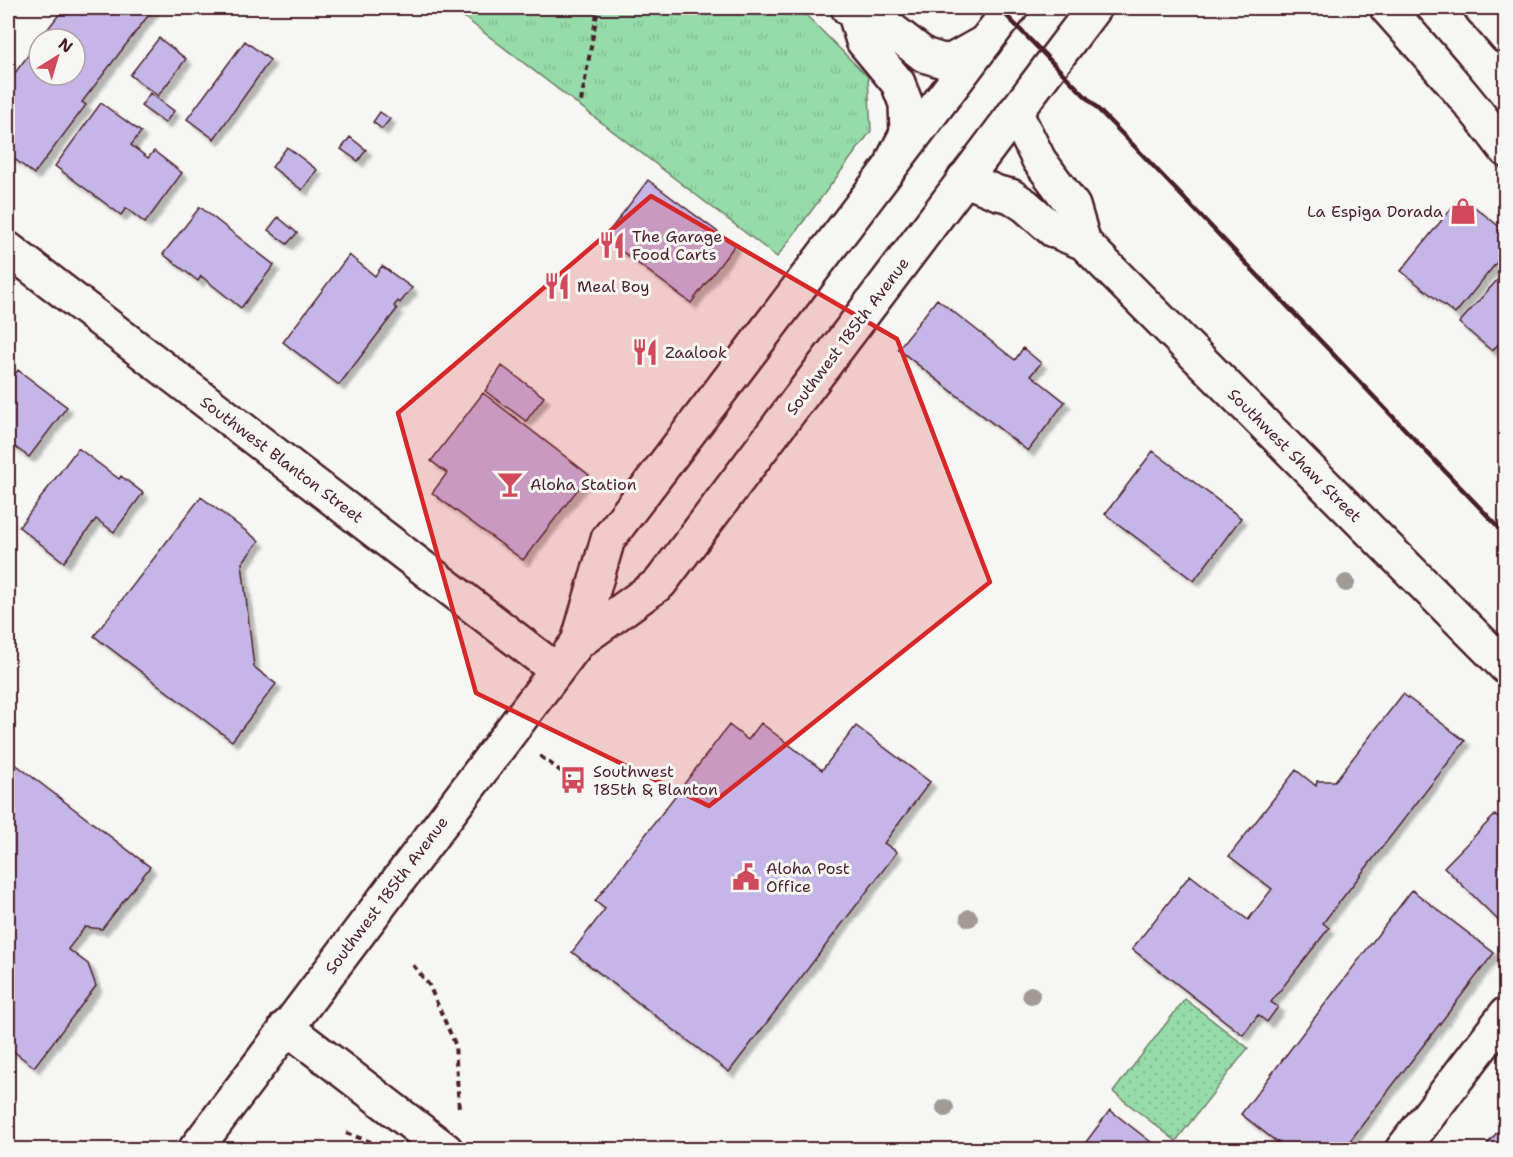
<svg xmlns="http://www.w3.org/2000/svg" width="1513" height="1157" viewBox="0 0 1513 1157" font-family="'Shantell Sans',sans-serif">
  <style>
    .grass { fill: url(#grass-tufts); stroke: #707e6a; stroke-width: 1.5 }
    .park { fill: url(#park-dots); stroke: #707e6a; stroke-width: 1.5 }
    .building { fill: #c5b6e8; stroke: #4a1f2b; stroke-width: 1.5; filter: url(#shadow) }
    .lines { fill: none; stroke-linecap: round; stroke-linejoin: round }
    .minor-casing { stroke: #4a1f2b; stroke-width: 38 }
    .major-casing { stroke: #4a1f2b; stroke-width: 38 }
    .path { stroke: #4a1f2b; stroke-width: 4; stroke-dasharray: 6 4.5; stroke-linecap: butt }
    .minor { stroke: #f6f6f2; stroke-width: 33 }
    .major { stroke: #f6f6f2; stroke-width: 33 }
    .rail { stroke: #4a1f2b; stroke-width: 4.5 }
    .tree { fill: #a29a96 }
    .marked { fill: #d62828; fill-opacity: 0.2; stroke: #d62828; stroke-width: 4.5; stroke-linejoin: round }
    .labels { text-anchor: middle; stroke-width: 6; stroke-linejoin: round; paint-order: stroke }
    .poi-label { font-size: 16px; fill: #4a1f2b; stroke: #f6f6f2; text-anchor: start }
    .street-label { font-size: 16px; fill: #4a1f2b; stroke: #f6f6f2 }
  </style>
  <defs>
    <pattern id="grass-tufts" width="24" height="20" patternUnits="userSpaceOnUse" patternTransform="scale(1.5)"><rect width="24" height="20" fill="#95dcaa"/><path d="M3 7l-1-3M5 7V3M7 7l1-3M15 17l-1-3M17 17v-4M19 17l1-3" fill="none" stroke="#82bc92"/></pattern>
    <pattern id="park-dots" width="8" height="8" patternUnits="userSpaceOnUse" patternTransform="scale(1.5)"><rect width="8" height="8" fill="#95dcaa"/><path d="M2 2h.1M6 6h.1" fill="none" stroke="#82bc92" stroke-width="1.8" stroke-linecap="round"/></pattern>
    <filter id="shadow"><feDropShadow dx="5.5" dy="5.5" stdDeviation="1.5" flood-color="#0004"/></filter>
  </defs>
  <rect width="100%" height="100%" fill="#f6f6f2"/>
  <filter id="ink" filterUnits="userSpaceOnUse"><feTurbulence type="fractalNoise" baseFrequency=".0167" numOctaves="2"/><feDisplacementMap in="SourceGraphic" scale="12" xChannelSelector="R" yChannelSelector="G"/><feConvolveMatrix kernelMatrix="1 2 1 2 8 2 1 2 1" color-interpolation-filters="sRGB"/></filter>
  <g filter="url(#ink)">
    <path class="grass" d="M 452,8 L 799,8 L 868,77 L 871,131 L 777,257 Z"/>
    <path class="park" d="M 1185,999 L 1248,1048 L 1176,1141 L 1113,1092 Z"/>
    <path class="building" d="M 64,8 L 154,8 L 82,102 L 86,105 L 34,174 L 8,154 L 8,82 L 39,41 L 39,75 L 75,75 L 75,39 L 40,39 Z
      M 159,38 L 186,59 L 158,96 L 130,75 Z
      M 245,41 L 270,60 L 214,139 L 187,119 Z
      M 150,93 L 174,111 L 165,123 L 141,106 Z
      M 101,103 L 141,132 L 131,145 L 148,158 L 154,151 L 182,173 L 145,223 L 126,208 L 121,215 L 55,166 Z
      M 380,112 L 390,119 L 382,129 L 373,122 Z
      M 350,137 L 366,150 L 358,161 L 341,149 Z
      M 287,147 L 317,170 L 302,190 L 272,167 Z
      M 648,180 L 735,245 L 691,303 L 604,238 Z
      M 1461,196 L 1506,232 L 1506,251 L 1455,314 L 1401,271 Z
      M 200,207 L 274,265 L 241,308 L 201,276 L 198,281 L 163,254 Z
      M 278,217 L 297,233 L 287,244 L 268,230 Z
      M 349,255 L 375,276 L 382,266 L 412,288 L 400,303 L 398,301 L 394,306 L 397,309 L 339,385 L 283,342 Z
      M 1506,270 L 1506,336 L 1492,351 L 1459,323 Z
      M 937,299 L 1015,360 L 1023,348 L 1041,363 L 1031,375 L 1065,402 L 1028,451 L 898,349 Z
      M 502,366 L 544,397 L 526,421 L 485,391 Z
      M 18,370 L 67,407 L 29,457 L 8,442 L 8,384 Z
      M 483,393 L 589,475 L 523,560 L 432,493 L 447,473 L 431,461 Z
      M 78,448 L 119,479 L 121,476 L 143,493 L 114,532 L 96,519 L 64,562 L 19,527 Z
      M 1153,451 L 1241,518 L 1194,581 L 1105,514 Z
      M 201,497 L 259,541 L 242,563 L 254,667 L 276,684 L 232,741 L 94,636 Z
      M 1403,694 L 1465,741 L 1323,923 L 1329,928 L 1271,1002 L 1278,1007 L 1267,1022 L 1258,1015 L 1243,1035 L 1132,949 L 1190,875 L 1248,920 L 1272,889 L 1229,856 L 1296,770 L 1316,786 L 1317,781 L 1335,781 Z
      M 761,723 L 822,770 L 856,726 L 930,782 L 884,843 L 897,852 L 729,1072 L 572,952 L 605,909 L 595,901 L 729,725 L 748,740 Z
      M 14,763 L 150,867 L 102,929 L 85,927 L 68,949 L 88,964 L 96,986 L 34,1067 L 8,1047 L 8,772 Z
      M 1495,815 L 1506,826 L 1506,928 L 1444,867 Z
      M 1412,890 L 1494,953 L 1343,1150 L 1287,1150 L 1241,1114 Z
      M 1110,1110 L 1161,1150 L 1080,1150 Z
      M 1506,1121 L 1506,1150 L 1483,1150 Z"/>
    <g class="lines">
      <defs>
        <path id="minor" d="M 848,8 L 855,14 L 863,41 L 898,83 L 906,104 L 907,133 L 894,158
          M 855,14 L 883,23 L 924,55 L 943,61 L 953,60 L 985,42
          M 1015,112 L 1039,160 L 1073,206 L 1084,243
          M 964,179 L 998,193 L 1011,196 L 1026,206 L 1053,230 L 1084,243 L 1506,667
          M 8,249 L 556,670
          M 286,1027 L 446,1150
          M 1402,1150 L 1506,1014"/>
        <path id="major" d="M 1387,8 C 1428,54 1469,100 1506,150
          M 1481,8 L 1506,37
          M 578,642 L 608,539 L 1011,8
          M 195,1150 L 578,642 L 660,583 L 1094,8"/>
      </defs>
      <use href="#minor" class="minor-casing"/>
      <use href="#major" class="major-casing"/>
      <path class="path" d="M 581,102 L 598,8
        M 540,756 L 573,780
        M 413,965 L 429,985 L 455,1044 L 459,1109
        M 346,1133 L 371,1142"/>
      <use href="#minor" class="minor"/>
      <use href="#major" class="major"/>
      <path class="rail" d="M 999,8 L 1136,148 L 1506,535"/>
    </g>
    <g class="tree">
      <circle cx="1346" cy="583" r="9"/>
      <circle cx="969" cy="918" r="9"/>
      <circle cx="1031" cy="995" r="9"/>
      <circle cx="945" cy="1108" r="9"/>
    </g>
  </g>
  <path class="marked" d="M 651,196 L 897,339 L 990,582 L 709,806 L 476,693 L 398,413 Z"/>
  <defs>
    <symbol id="shop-bare" viewBox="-9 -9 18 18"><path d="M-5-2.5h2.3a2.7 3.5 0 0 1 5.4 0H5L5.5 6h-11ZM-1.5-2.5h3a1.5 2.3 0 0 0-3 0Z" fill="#d1495b" stroke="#f6f6f2" stroke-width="2.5" paint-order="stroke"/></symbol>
    <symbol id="restaurant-bare" viewBox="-9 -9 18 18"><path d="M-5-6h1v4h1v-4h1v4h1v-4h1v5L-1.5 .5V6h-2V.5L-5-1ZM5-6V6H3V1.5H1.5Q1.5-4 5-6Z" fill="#d1495b" stroke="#f6f6f2" stroke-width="2.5" paint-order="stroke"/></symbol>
    <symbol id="bar-bare" viewBox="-9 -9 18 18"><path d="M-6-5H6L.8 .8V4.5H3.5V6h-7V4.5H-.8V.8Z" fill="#d1495b" stroke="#f6f6f2" stroke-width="2.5" paint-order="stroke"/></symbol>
    <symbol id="bus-bare" viewBox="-9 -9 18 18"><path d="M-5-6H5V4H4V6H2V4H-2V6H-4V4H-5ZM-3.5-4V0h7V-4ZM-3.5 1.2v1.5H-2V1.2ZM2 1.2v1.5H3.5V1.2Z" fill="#d1495b" stroke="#f6f6f2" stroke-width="2.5" paint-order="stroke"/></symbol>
    <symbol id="civic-bare" viewBox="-9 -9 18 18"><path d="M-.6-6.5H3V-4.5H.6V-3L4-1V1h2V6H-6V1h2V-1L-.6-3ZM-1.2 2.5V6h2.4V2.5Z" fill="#d1495b" stroke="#f6f6f2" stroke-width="2.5" paint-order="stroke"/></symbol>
  </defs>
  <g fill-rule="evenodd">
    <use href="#shop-bare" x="1444" y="192" width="38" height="38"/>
    <use href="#restaurant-bare" x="593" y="226" width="38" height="38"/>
    <use href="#restaurant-bare" x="538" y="267" width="38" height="38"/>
    <use href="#restaurant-bare" x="626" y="333" width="38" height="38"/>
    <use href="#bar-bare" x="491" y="465" width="38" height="38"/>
    <use href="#bus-bare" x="554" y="761" width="38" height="38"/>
    <use href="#civic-bare" x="727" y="858" width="38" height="38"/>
  </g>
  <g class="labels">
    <g class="poi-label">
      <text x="1443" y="217" text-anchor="end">La Espiga Dorada</text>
      <text x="632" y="242">The Garage<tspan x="632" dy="18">Food Carts</tspan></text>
      <text x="577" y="292">Meal Boy</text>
      <text x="665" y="358">Zaalook</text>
      <text x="530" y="490">Aloha Station</text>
      <text x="593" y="777">Southwest<tspan x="593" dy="18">185th &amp; Blanton</tspan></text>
      <text x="766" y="874">Aloha Post<tspan x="766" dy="18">Office</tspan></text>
    </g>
    <g class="street-label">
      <text transform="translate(847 336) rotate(-53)" y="6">Southwest 185th Avenue</text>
      <text transform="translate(1295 455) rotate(45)" y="6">Southwest Shaw Street</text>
      <text transform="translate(282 459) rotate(37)" y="6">Southwest Blanton Street</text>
      <text transform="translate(386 895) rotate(-53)" y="6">Southwest 185th Avenue</text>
    </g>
  </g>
  <rect width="1513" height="1157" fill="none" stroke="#f6f6f2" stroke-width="30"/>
  <rect x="15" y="15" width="1483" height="1127" fill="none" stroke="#4a1f2b" stroke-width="2" filter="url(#ink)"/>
  <g transform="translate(57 57) rotate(37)"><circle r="28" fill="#f6f6f2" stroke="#b1a0a2" stroke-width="1.5"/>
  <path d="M0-4.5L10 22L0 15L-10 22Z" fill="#d1495b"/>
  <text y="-9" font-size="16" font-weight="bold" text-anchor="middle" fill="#4a1f2b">N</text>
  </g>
</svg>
